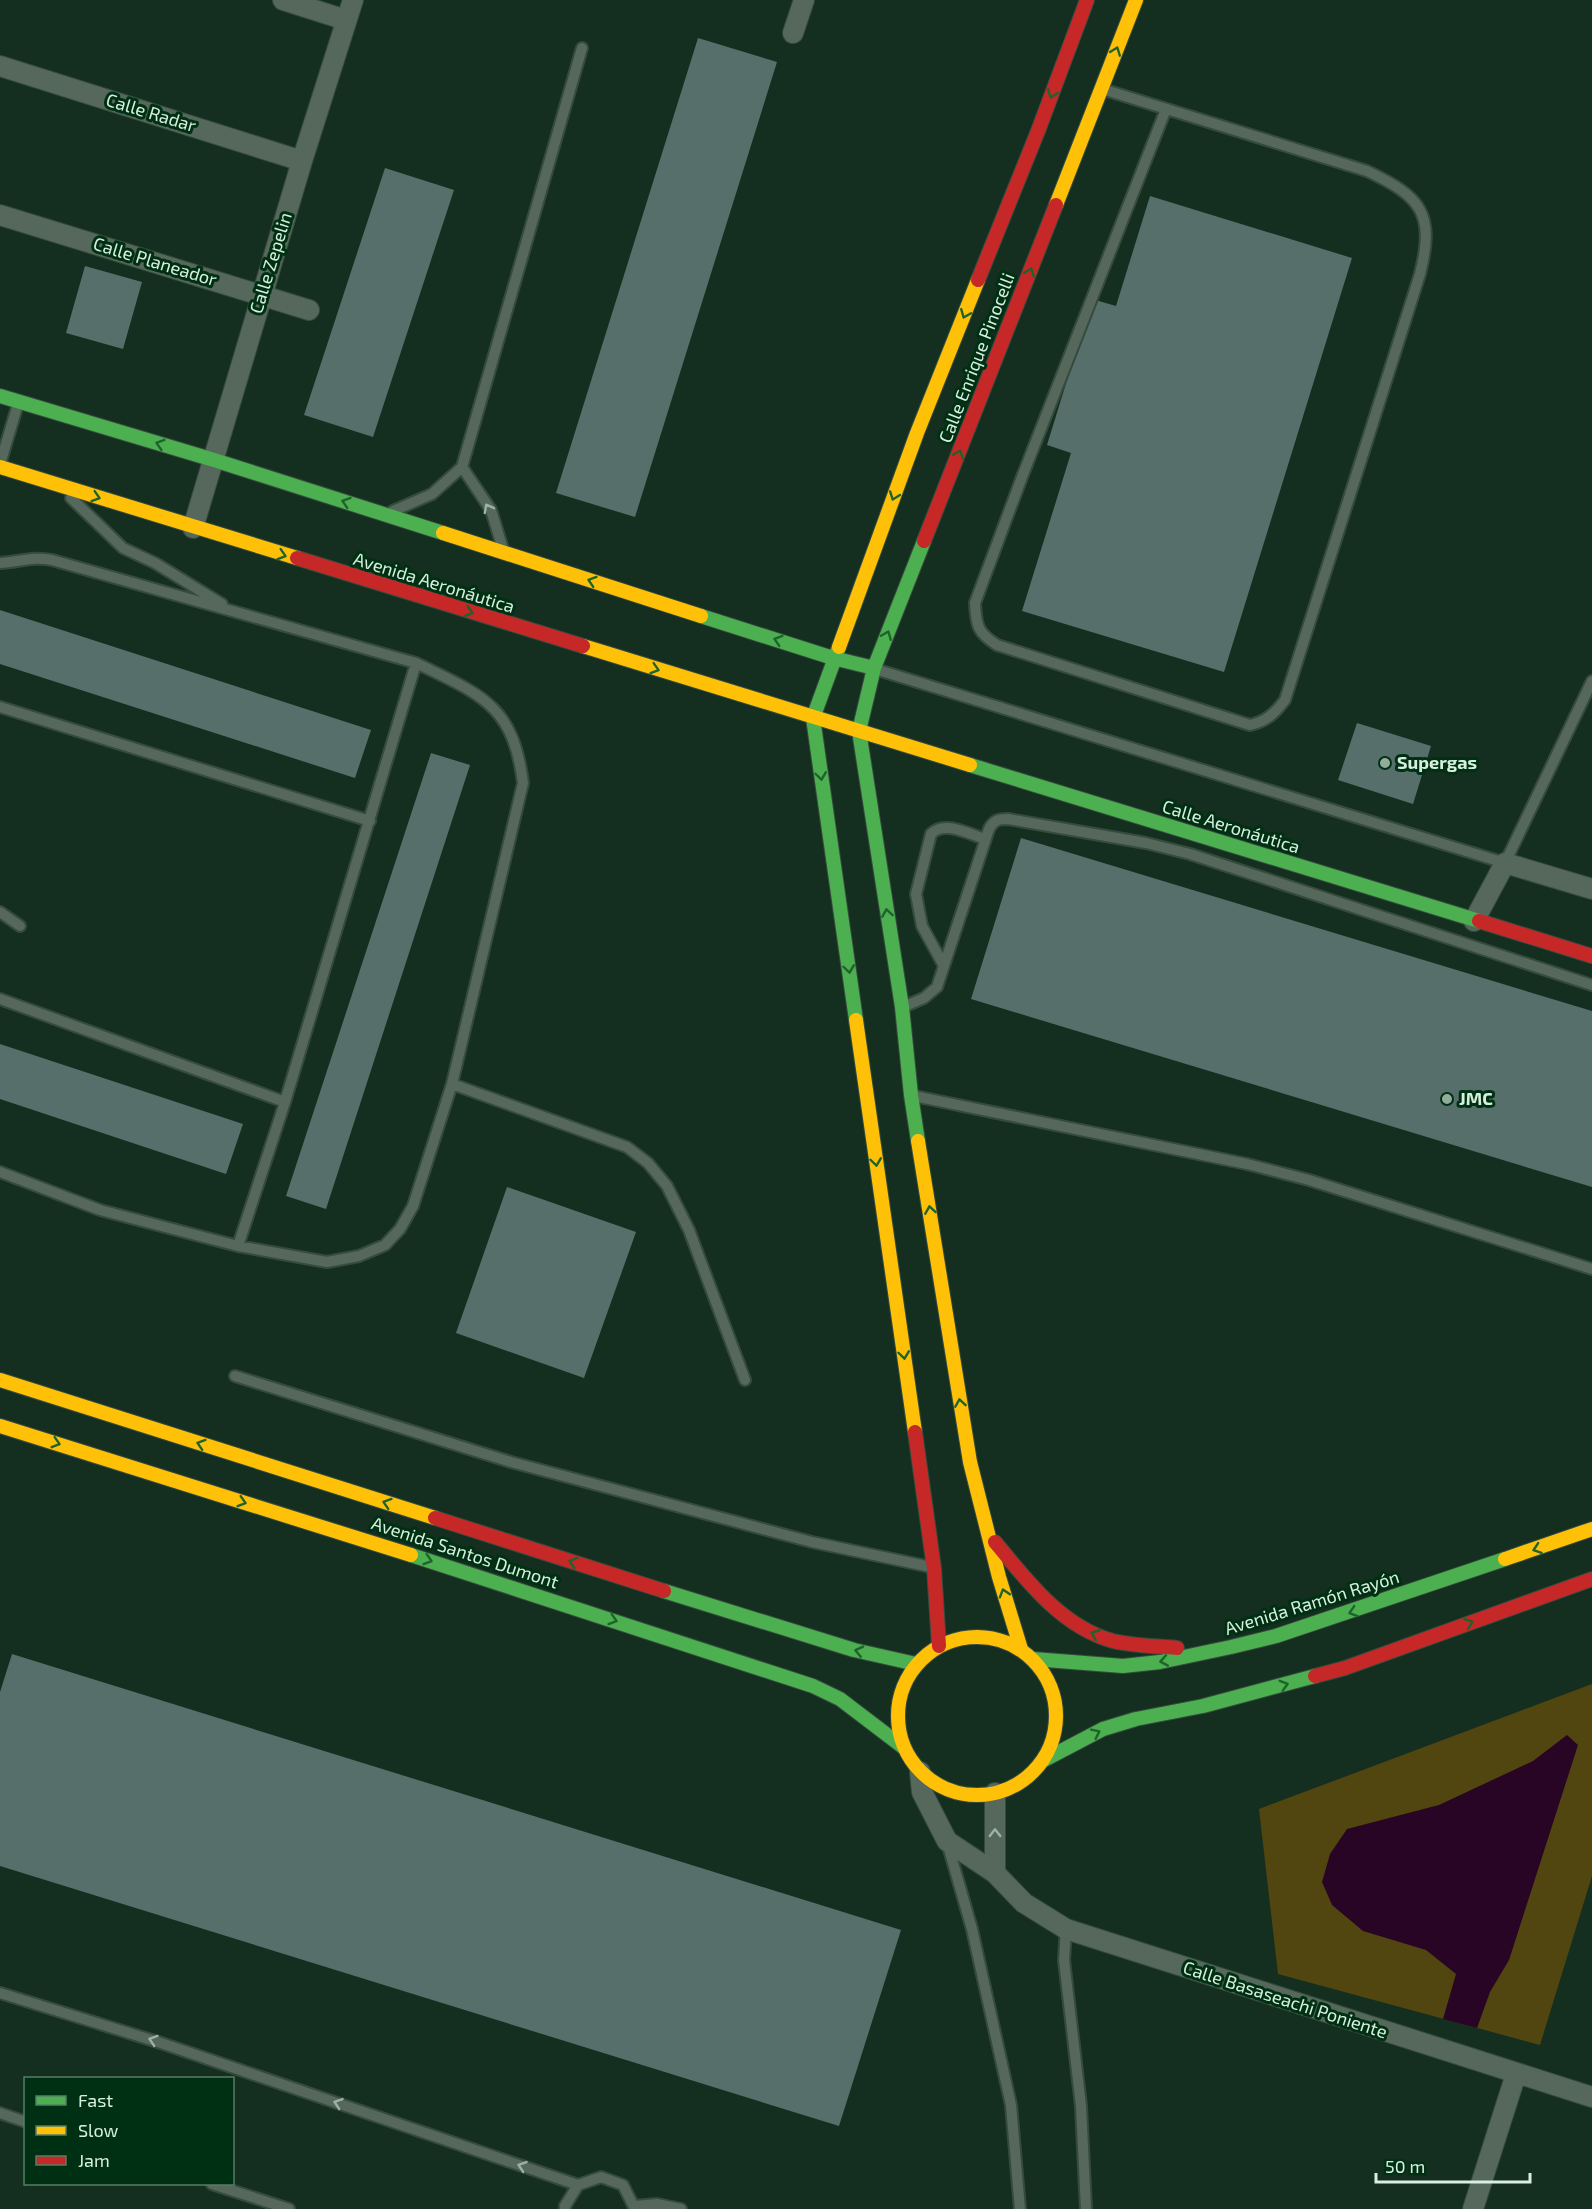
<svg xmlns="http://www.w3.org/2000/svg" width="1592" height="2209" viewBox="0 0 1592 2209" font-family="'Exo 2',sans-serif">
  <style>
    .green { fill: #51460f }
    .water { fill: #280425 }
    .building { fill: #566f6b }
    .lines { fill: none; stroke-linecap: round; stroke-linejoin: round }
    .lane-casing { stroke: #364b3e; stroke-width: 14 }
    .street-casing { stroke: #364b3e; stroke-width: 22 }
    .fast-casing { stroke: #364b3e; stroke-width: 16 }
    .slow-casing { stroke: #364b3e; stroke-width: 16 }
    .jam-casing { stroke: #364b3e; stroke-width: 16 }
    .lane { stroke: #55685b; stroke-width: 10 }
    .street { stroke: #55685b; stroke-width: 20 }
    .fast { stroke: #4caf50; stroke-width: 14 }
    .slow { stroke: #ffc107; stroke-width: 14 }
    .jam { stroke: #c62828; stroke-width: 14 }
    .oneway { stroke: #1e632c }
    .oneway2 { stroke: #9cb3a2 }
    .poi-dot { fill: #93ac9a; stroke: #003014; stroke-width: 2 }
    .labels { text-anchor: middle; stroke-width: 6; stroke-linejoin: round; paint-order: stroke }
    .street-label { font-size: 18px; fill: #d7f0dd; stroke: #003014 }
    .poi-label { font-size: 18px; font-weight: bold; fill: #d7f0dd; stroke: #003014; text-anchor: start }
  </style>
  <rect width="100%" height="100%" fill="#142f1f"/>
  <path class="green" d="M 1592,1684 L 1592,1876 L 1540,2045 L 1278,1974 L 1259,1809 Z"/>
  <path class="water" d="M 1567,1735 L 1578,1745 L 1509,1960 L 1490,1992 L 1477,2028 L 1443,2019 L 1456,1974 L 1426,1950 L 1363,1931 L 1332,1905 L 1322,1882 L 1330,1854 L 1347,1829 L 1439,1805 L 1533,1761 Z"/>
  <path class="building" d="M 698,38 L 777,62 L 635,517 L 556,493 Z
    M 385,168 L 454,190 L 373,437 L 304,415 Z
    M 1150,196 L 1352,258 L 1224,672 L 1022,611 L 1071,453 L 1047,445 L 1092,299 L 1116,306 Z
    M 85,266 L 142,282 L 123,349 L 66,333 Z
    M 0,610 L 371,730 L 355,778 L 0,664 Z
    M 1357,723 L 1431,746 L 1413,804 L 1338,780 Z
    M 431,753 L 470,765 L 326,1209 L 286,1196 Z
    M 1021,838 L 1592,1011 L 1592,1187 L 971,999 Z
    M 0,1044 L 243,1124 L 226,1174 L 0,1099 Z
    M 507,1187 L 636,1232 L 584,1378 L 456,1333 Z
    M 12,1654 L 901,1930 L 839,2126 L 0,1866 L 0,1692 Z"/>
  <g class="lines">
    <defs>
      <path id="lane" d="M 1102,89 L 1367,171 C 1422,197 1435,214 1420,274 L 1285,700 C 1275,713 1267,721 1250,725 L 997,645 C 978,633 976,626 975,603 L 1022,477 L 1166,109
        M 0,464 L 18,404
        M 462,467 L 491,510 L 503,549
        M 71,498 L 123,548 L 155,563 L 222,604
        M 393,511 L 432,494 L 462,467 L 582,48
        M 0,563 C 19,562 33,556 52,560 L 416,663 C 481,695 513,704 523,783 L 452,1084 L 413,1206 L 400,1229 L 385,1245 L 359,1256 L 327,1262 L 238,1246 L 100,1210 L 0,1172
        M 875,669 L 1505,863 L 1592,681
        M 0,707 L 370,821
        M 0,912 L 20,926
        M 944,966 L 922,926 L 916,894 L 931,834 C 944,820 969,834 985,839
        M 0,999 L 285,1102
        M 903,1007 L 924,998 L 937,987 L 989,829 C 994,820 998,819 1008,819 L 1146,843 L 1190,854 L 1592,985
        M 452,1084 L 627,1147 L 648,1163 L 667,1186 L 689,1230 L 745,1380
        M 914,1096 L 1247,1164 L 1309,1180 L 1592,1269
        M 238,1246 L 285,1102 L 416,663
        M 235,1376 L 511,1462 L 812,1542 L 931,1567
        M 947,1842 L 972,1929 L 1011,2105 L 1020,2209
        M 1066,1929 L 1064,1960 L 1081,2106 L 1086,2209
        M 0,1993 L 158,2042 L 578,2185 L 601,2177 L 623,2185 L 635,2209
        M 0,2113 L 26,2122
        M 212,2184 L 289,2209
        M 635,2206 L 657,2204 L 681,2209
        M 565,2209 L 565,2206 L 578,2185"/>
      <path id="street" d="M 283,0 L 346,20
        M 793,33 L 804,0
        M 0,66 L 302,161
        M 0,215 L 309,310
        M 193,528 L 302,161 L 353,0
        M 1474,921 L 1505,863 L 1592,889
        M 920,1772 L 922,1792 L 947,1841 L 995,1873 L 1024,1903 L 1066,1929 L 1592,2097
        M 995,1873 L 995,1793
        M 1473,2209 L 1516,2074"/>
      <path id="fast" d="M 0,396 L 214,460 L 443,533
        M 701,616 L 833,658 L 874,668
        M 839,647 L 813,718 L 856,1020
        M 970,765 L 1479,921
        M 918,1141 L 911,1095 L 902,1007 L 859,731 L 874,668 L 924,541
        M 411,1555 L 813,1686 L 840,1699 L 903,1747
        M 664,1591 L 854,1650 L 916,1664
        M 1033,1659 L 1123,1666 L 1160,1662 L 1231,1647 L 1276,1636 L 1505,1559
        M 1044,1760 L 1103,1729 L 1136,1719 L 1203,1706 L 1315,1676"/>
      <path id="slow" d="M 1056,205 L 1136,0
        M 0,467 L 297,558
        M 443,533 L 701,616
        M 583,646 L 970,765
        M 839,647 L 917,433 L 978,280
        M 856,1020 L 915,1432
        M 918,1141 L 970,1462 L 999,1577 L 1021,1649
        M 0,1380 L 435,1518
        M 0,1426 L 411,1555
        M 1505,1559 L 1592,1529
        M898 1716a79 79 0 1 1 158 0a79 79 0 1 1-158 0Z"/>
      <path id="jam" d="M 978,280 L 1038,131 L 1087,0
        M 924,541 L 1056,205
        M 297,558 L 583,646
        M 1479,921 L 1592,956
        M 915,1432 L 934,1568 L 939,1646
        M 435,1518 L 664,1591
        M 995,1542 C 1027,1581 1062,1627 1113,1641 C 1134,1646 1156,1646 1177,1648
        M 1315,1676 L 1345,1668 L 1592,1579"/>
    </defs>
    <use href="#lane" class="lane-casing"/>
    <use href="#street" class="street-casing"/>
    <use href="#fast" class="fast-casing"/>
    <use href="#slow" class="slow-casing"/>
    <use href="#jam" class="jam-casing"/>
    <use href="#lane" class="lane"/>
    <use href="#street" class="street"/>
    <use href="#fast" class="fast"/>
    <use href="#slow" class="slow"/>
    <use href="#jam" class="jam"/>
  </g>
  <defs><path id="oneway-chevron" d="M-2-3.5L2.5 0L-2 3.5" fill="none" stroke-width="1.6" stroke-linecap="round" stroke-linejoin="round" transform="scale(1.5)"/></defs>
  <g class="oneway">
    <use href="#oneway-chevron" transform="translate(1116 51) rotate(-69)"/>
    <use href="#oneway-chevron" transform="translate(1052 94) rotate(111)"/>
    <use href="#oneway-chevron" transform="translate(1030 272) rotate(-69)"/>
    <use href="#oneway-chevron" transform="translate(965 314) rotate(112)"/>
    <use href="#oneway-chevron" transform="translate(160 444) rotate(-163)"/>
    <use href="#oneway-chevron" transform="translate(959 454) rotate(-68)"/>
    <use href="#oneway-chevron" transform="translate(894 496) rotate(110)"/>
    <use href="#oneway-chevron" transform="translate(96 497) rotate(17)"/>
    <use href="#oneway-chevron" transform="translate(346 502) rotate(-162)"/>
    <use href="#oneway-chevron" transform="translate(282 555) rotate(17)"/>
    <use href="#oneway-chevron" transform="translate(592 581) rotate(-162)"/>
    <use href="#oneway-chevron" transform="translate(469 612) rotate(17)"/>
    <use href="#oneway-chevron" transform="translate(887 635) rotate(-68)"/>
    <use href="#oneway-chevron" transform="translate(778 640) rotate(-162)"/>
    <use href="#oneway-chevron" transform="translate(655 669) rotate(17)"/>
    <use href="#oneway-chevron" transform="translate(821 776) rotate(82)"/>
    <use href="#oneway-chevron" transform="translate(887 913) rotate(-99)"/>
    <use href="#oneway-chevron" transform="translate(849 969) rotate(82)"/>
    <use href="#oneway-chevron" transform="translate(876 1162) rotate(82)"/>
    <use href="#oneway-chevron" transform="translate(930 1210) rotate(-99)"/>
    <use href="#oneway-chevron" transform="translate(904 1355) rotate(82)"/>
    <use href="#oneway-chevron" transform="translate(960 1403) rotate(-99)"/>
    <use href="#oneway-chevron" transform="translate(56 1443) rotate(17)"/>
    <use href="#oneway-chevron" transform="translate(201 1444) rotate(-162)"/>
    <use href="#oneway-chevron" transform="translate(242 1502) rotate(17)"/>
    <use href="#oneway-chevron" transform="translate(387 1503) rotate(-162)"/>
    <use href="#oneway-chevron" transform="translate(1537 1549) rotate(161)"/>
    <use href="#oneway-chevron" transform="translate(428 1560) rotate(17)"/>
    <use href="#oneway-chevron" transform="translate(573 1562) rotate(-162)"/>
    <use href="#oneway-chevron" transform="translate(1004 1593) rotate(-107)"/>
    <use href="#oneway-chevron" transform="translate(1353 1612) rotate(162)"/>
    <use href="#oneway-chevron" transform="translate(613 1620) rotate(18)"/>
    <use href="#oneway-chevron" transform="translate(1469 1623) rotate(-20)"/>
    <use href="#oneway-chevron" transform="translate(1095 1634) rotate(-158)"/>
    <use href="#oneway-chevron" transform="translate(859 1651) rotate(-167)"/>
    <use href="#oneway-chevron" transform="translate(1164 1661) rotate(170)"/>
    <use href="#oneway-chevron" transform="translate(1284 1685) rotate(-16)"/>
    <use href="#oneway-chevron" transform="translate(1096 1733) rotate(-26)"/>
  </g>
  <g class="oneway2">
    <use href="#oneway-chevron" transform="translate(488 508) rotate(-118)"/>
    <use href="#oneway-chevron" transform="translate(995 1833) rotate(-90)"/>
    <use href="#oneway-chevron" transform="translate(153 2040) rotate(-162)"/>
    <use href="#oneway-chevron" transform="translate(338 2103) rotate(-161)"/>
    <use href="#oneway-chevron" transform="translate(522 2166) rotate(-161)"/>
  </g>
  <g class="poi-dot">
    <circle cx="1385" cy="763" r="6"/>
    <circle cx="1447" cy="1099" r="6"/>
  </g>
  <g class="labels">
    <g class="street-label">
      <text transform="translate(151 113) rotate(17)" y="6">Calle Radar</text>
      <text transform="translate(155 262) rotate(17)" y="6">Calle Planeador</text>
      <text transform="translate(271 263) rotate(-73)" y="6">Calle Zepelin</text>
      <text transform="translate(977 358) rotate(-69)" y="6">Calle Enrique Pinocelli</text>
      <text transform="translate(434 583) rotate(17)" y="6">Avenida Aeronáutica</text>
      <text transform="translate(1231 827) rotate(17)" y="6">Calle Aeronáutica</text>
      <text transform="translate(465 1553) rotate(18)" y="6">Avenida Santos Dumont</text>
      <text transform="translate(1312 1603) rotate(-17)" y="6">Avenida Ramón Rayón</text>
      <text transform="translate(1285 2000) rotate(18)" y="6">Calle Basaseachi Poniente</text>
    </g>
    <g class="poi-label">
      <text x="1397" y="769">Supergas</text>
      <text x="1459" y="1105">JMC</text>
    </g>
  </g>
  <rect x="24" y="2077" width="210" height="108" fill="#003014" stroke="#567d64" stroke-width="1.5"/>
  <rect x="36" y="2096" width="30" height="9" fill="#4caf50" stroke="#567d64" stroke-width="1.5"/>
  <text x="78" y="2107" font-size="18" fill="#d7f0dd">Fast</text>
  <rect x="36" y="2126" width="30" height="9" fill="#ffc107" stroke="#567d64" stroke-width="1.5"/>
  <text x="78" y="2137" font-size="18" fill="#d7f0dd">Slow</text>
  <rect x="36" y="2156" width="30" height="9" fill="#c62828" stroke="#567d64" stroke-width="1.5"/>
  <text x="78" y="2167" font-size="18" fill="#d7f0dd">Jam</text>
  <path d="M1376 2173v9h154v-9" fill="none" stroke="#d7f0dd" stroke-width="3"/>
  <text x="1385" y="2173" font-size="18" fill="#d7f0dd" stroke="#003014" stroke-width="4.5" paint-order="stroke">50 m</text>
</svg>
